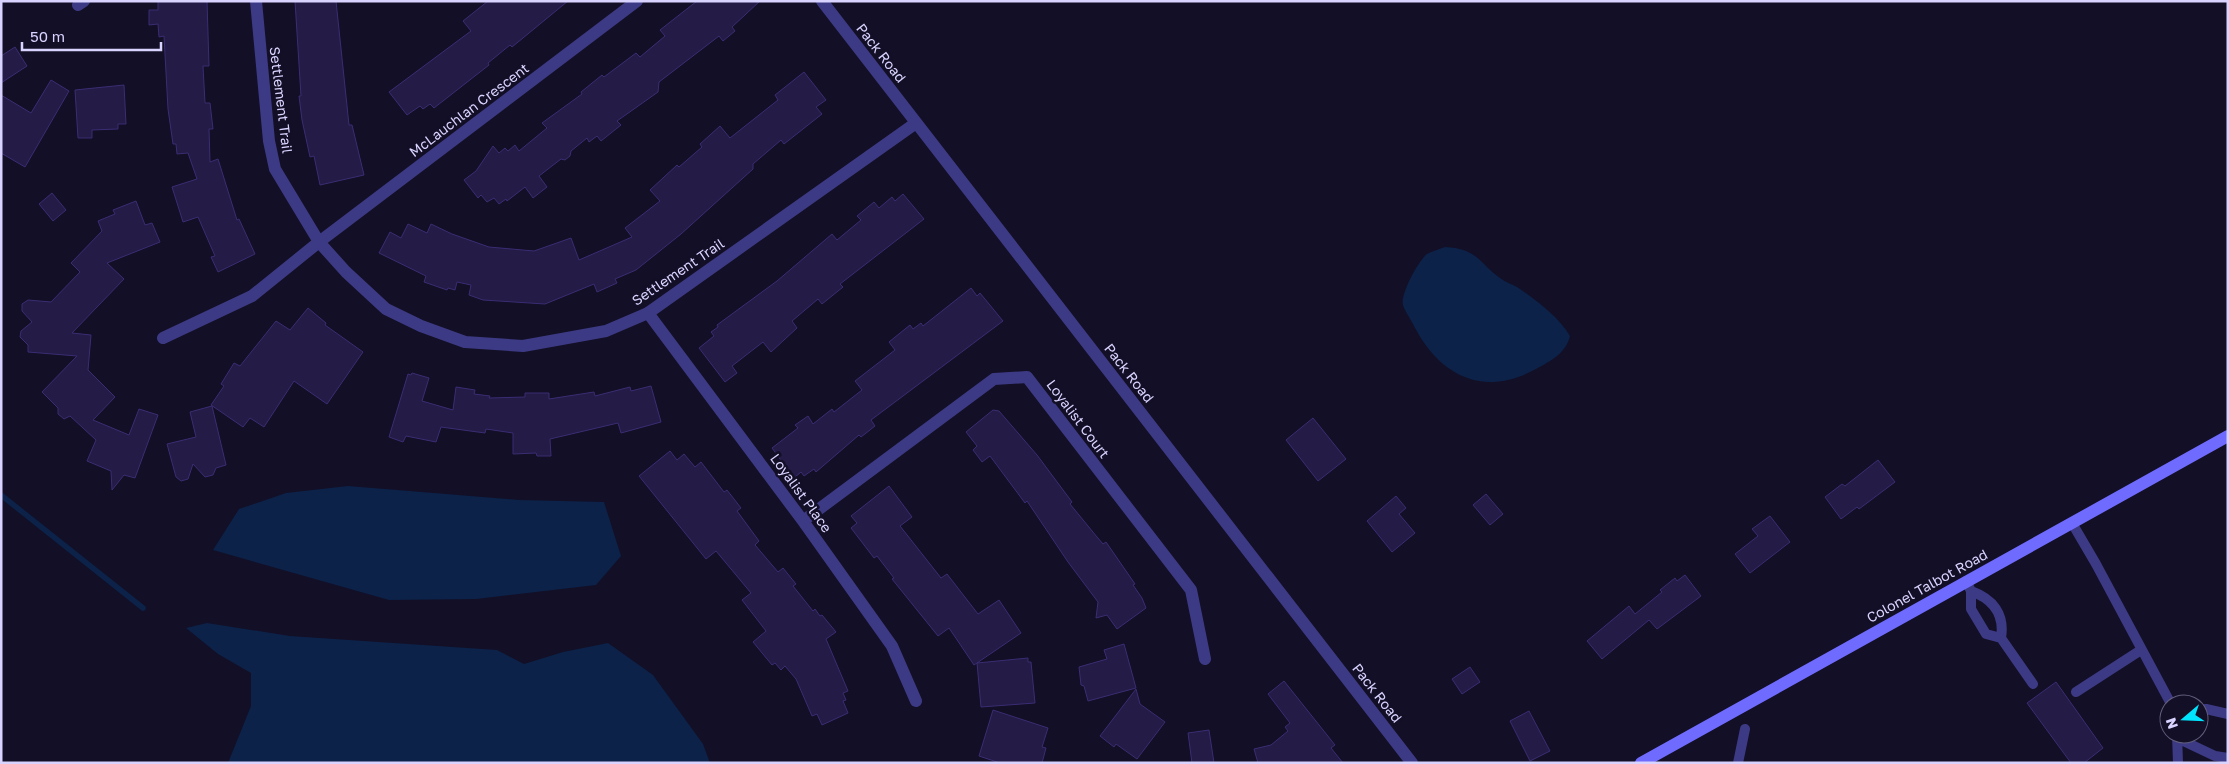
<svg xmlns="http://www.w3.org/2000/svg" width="2229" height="764" viewBox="0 0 2229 764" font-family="'Golos Text',sans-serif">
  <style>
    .water { fill: #0c2248 }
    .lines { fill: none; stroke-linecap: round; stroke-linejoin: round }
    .stream { stroke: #0c2248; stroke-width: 5.5 }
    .building { fill: #241b47; stroke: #3b2d73 }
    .service { stroke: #3d3a85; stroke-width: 10 }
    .minor { stroke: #3d3a85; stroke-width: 12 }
    .tertiary { stroke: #3d3a85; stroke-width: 12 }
    .secondary { stroke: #6f6bff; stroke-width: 12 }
    .labels { text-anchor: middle; stroke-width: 5; stroke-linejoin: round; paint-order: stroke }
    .street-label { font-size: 14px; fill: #d9d4ff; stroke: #130f26 }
  </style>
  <rect width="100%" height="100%" fill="#130f26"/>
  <path class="water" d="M 1445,247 C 1478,249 1478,262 1500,278 C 1505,282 1512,284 1517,287 C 1536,300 1559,317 1570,336 C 1566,353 1551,361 1536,369 C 1485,397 1442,378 1415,328 C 1412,321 1405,312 1403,305 C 1400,294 1419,260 1427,254 C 1432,251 1440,249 1445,247 Z
    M 348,486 L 519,500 L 604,502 L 621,556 L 596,585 L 476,599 L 389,600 L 213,550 L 239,509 L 286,493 Z
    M 207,623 L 290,636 L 497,650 L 524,664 L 563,652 L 608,643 L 653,675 L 703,744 L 710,763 L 228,763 L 251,706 L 251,673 L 218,654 L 186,628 Z"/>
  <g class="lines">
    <path class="stream" d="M 1,495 L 143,608"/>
  </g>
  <path class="building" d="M 158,1 L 207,1 L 209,66 L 203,66 L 205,103 L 210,103 L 213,129 L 209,129 L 210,162 L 218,159 L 237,220 L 239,219 L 255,254 L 218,272 L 211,257 L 215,256 L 198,217 L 183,222 L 172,187 L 197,179 L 188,153 L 177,154 L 176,144 L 173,144 L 168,109 L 164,36 L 159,37 L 158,24 L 149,25 L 149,10 L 158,10 Z
    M 295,1 L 336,1 L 349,125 L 352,125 L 364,175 L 320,185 L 314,156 L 310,157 L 302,120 L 299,96 L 301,96 Z
    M 488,1 L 568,1 L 512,47 L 510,45 L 488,63 L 489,65 L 434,108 L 430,104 L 423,109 L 420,106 L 407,115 L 389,92 L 471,31 L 463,21 Z
    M 697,1 L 760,1 L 732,27 L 735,31 L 723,41 L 719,36 L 659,82 L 658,92 L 617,121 L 621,125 L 601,141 L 597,136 L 589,142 L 587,138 L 571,151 L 570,156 L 565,160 L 561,159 L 539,176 L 547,187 L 533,198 L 525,187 L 507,201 L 506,199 L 499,204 L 494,198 L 487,202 L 481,195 L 478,198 L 464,180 L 476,171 L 493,146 L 499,153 L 505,148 L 508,151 L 515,145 L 519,151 L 547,128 L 542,123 L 582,94 L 581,92 L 602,75 L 604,77 L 636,53 L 640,57 L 665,36 L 660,30 Z
    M 15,47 L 27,66 L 1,83 L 1,56 Z
    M 804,72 L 826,100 L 816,107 L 822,114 L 784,144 L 781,140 L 753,164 L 753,169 L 681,234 L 636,270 L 615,279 L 617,283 L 597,292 L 594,284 L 545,304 L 483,300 L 469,295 L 471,285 L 457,282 L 455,290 L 448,288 L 447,290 L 424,282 L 426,276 L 379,253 L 390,232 L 401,238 L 408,224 L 427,233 L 431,224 L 452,234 L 489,247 L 534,251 L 571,238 L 579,260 L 632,237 L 625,228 L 660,201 L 650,190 L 677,165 L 679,167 L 702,147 L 700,144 L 720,126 L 730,138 L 778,100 L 775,95 Z
    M 51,80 L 69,91 L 25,167 L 1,153 L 1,95 L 31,113 Z
    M 124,85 L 126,124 L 118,124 L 118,129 L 92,130 L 92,138 L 78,138 L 75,90 Z
    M 52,193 L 66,210 L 53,221 L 39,204 Z
    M 903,194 L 924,219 L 840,284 L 843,287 L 822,304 L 818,299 L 792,321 L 797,328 L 771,352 L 763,342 L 732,366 L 737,373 L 725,382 L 699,348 L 714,336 L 711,332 L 718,327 L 717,325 L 777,281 L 832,234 L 837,240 L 861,220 L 857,216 L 874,202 L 879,208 L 892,197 L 895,201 Z
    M 136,201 L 145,225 L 152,223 L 160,242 L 107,263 L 124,279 L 72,333 L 91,335 L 88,370 L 115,397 L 93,420 L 129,435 L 139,409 L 158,415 L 135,478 L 124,475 L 112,490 L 111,471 L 87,461 L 96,440 L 70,416 L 64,419 L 58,414 L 58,408 L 42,392 L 77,356 L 28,352 L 28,345 L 20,337 L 21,331 L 32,322 L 22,311 L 22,304 L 28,300 L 51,302 L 80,272 L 71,263 L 102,231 L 98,221 L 115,214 L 113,210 Z
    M 971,288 L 977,296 L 980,293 L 1003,321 L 871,420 L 875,426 L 861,437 L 859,435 L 816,472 L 814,469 L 804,476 L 801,472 L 794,478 L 772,448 L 798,428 L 795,425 L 808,416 L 813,424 L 832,409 L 834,412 L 862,390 L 855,381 L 895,350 L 889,342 L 910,325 L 913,329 L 921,323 L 923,326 Z
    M 308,308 L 326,323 L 325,325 L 363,352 L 327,404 L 294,381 L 264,427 L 250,418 L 243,427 L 211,405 L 224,386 L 221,384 L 234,363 L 240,366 L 276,321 L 290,330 Z
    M 412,373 L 429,378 L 422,401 L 453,410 L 456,387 L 475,390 L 474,394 L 490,396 L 489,398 L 525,397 L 525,393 L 549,393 L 549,399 L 594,392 L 595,396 L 630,387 L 631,391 L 651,386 L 661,422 L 621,433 L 618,423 L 550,439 L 551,456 L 537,456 L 536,453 L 513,454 L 513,433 L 486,429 L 485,433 L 441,427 L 436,442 L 406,436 L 403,442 L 389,437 L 408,374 L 411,375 Z
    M 212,406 L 226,465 L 216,468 L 213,475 L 205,477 L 193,464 L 188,479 L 181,481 L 176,477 L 167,444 L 196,437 L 190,412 Z
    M 993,410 L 999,411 L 1037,455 L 1072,502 L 1070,504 L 1097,537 L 1103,544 L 1106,542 L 1135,584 L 1133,585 L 1142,598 L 1146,608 L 1117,629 L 1107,615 L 1096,618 L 1098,602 L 1068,562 L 1027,501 L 1025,503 L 990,456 L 982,462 L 973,450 L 977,446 L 966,432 Z
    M 1313,418 L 1346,459 L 1318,481 L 1286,440 Z
    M 670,451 L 677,460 L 684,454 L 695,467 L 701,462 L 724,492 L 727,490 L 741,508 L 737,511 L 759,541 L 755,545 L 778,572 L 783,568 L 796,584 L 793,586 L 813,611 L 815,609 L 820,616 L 822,615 L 836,632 L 826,639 L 848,691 L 843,693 L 846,700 L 843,701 L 848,713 L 822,725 L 817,714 L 812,716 L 796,679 L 785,666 L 781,670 L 775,663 L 772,665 L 753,642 L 766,631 L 742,600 L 751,593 L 716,551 L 706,559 L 639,476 Z
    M 1878,460 L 1895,482 L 1859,509 L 1857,507 L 1841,519 L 1825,497 L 1842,484 L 1845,486 Z
    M 889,486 L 912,517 L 900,526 L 941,578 L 947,574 L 978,614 L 999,600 L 1021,633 L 974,665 L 949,628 L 938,636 L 892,579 L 894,578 L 877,556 L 874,558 L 851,528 L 857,523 L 851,516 Z
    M 1486,494 L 1503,514 L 1490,525 L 1473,505 Z
    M 1396,496 L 1406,508 L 1399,514 L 1415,533 L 1392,552 L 1367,521 Z
    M 1770,516 L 1790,542 L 1750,573 L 1735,554 L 1758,536 L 1752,529 Z
    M 1685,575 L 1701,596 L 1657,629 L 1649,620 L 1602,659 L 1587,641 L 1629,606 L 1635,614 L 1662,592 L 1660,590 L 1675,578 L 1677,581 Z
    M 1124,644 L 1136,688 L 1088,701 L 1084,686 L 1081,685 L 1079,667 L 1107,659 L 1104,650 Z
    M 1028,658 L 1028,662 L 1031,662 L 1035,703 L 981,707 L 977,663 Z
    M 1470,667 L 1480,682 L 1462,694 L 1452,679 Z
    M 1284,681 L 1335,745 L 1331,748 L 1343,763 L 1258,763 L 1254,749 L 1271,745 L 1288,731 L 1285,727 L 1290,723 L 1268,694 Z
    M 2056,682 L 2103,748 L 2084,763 L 2071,763 L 2027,703 Z
    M 1136,689 L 1140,704 L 1165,722 L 1137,759 L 1116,744 L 1114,747 L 1100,736 Z
    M 993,710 L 1048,728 L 1042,747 L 1046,748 L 1042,763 L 1000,763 L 979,756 Z
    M 1529,711 L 1550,751 L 1530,761 L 1510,721 Z
    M 1209,730 L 1214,763 L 1192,763 L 1188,733 Z"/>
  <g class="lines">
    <path class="service" d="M 2072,523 L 2096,564 L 2171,704
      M 1966,581 L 1971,591 L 1971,609 L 1986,634 L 2001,638 L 2033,684
      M 1971,591 C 1993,599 2005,614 2001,638
      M 2076,692 L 2141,650
      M 2199,710 L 2206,709 L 2228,714
      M 2177,734 L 2178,763
      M 2177,738 L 2215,756 L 2228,758
      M 1738,763 L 1745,729"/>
    <path class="minor" d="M 78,5 L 84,1
      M 648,313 L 803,521 L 892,646 L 916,701
      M 163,338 L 252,296 L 319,242 L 637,1
      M 803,521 L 994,379 L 1027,377 L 1191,590 L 1205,659"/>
    <path class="tertiary" d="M 256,1 L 269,141 L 275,169 L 319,242 L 346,272 L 386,309 L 421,326 L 465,342 L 523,346 L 606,331 L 648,313 L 916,123
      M 822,1 L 1412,763"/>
    <path class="secondary" d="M 1641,763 L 2228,436"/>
  </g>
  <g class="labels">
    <g class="street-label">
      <text transform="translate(881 53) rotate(52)" y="5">Pack Road</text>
      <text transform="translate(281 100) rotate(83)" y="5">Settlement Trail</text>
      <text transform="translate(469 110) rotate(-37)" y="5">McLauchlan Crescent</text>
      <text transform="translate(678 272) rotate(-34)" y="5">Settlement Trail</text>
      <text transform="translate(1129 373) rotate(52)" y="5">Pack Road</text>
      <text transform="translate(1078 419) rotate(53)" y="5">Loyalist Court</text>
      <text transform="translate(801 493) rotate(54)" y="5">Loyalist Place</text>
      <text transform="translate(1927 586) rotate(-29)" y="5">Colonel Talbot Road</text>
      <text transform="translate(1377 693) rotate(52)" y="5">Pack Road</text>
    </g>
  </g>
  <rect width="2229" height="764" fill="none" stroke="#d9d4ff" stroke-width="5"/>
  <g transform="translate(2184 719) rotate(251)"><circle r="24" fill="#130f26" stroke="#625e7d"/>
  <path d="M0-4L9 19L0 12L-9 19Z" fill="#00e5ff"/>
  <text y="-8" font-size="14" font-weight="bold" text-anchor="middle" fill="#d9d4ff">N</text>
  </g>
  <path d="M22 42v8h139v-8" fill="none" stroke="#d9d4ff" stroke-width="2.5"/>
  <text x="30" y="42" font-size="15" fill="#d9d4ff" stroke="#130f26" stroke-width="4" paint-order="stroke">50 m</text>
</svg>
